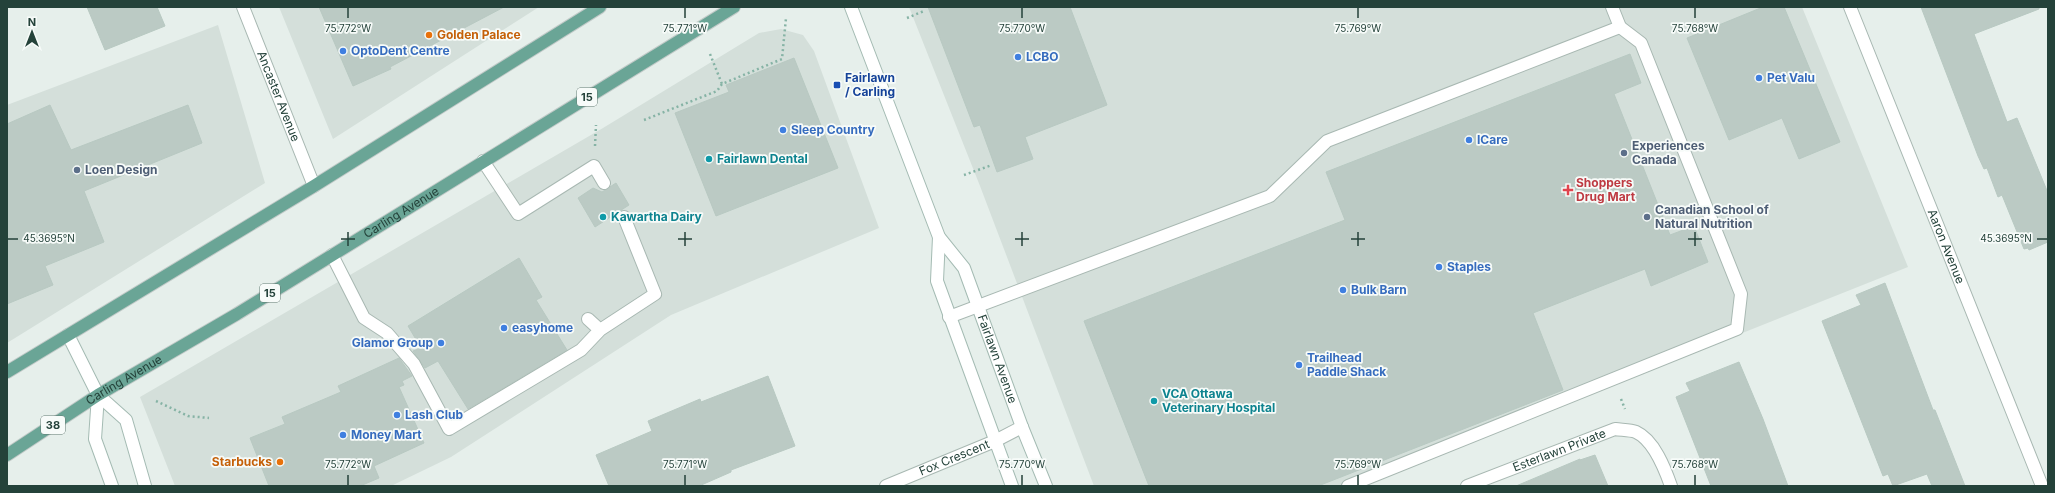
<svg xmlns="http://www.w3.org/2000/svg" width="2055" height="493" viewBox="0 0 2055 493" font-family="Inter,sans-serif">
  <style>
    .built { fill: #d4dfda }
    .building { fill: #bbcac4; stroke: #b8c9c2 }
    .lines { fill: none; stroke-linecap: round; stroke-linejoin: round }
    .lane-casing { stroke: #a8b8b2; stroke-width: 14 }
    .street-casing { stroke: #a8b8b2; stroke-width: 14 }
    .secondary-casing { stroke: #a4bbb3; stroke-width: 14 }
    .primary-casing { stroke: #c2cac8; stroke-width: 14 }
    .path { stroke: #86b3a5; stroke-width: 2.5; stroke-dasharray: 2 3; stroke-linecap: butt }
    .lane { stroke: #fff; stroke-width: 12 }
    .street { stroke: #fff; stroke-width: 12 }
    .secondary { stroke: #fff; stroke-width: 12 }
    .primary { stroke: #6aa596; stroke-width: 12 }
    .ticks { fill: none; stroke: #24423a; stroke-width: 1.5 }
    .food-dot { fill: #e8710a; stroke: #f7fbf9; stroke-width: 1.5 }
    .shop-dot { fill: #3f7fe0; stroke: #f7fbf9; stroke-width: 1.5 }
    .transit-dot { fill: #1a4fb4; stroke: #f7fbf9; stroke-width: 1.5 }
    .service-dot { fill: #5c6f8a; stroke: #f7fbf9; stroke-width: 1.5 }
    .culture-dot { fill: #0f9aa8; stroke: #f7fbf9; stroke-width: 1.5 }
    .health-dot { fill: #e0444e; stroke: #f7fbf9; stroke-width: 1.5 }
    .labels { text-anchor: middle; stroke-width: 3.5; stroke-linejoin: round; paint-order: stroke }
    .shield { fill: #f7fbf9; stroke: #637a73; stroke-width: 1 }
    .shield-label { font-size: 11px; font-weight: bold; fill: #24423a }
    .food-label { font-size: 12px; font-weight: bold; fill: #c56008; stroke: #f7fbf9; text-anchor: start }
    .shop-label { font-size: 12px; font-weight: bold; fill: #366cbe; stroke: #f7fbf9; text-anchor: start }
    .transit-label { font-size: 12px; font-weight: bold; fill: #164399; stroke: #f7fbf9; text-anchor: start }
    .street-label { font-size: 12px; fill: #24423a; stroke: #f7fbf9 }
    .service-label { font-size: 12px; font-weight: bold; fill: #4e5e75; stroke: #f7fbf9; text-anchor: start }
    .culture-label { font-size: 12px; font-weight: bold; fill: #0d838f; stroke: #f7fbf9; text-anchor: start }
    .health-label { font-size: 12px; font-weight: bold; fill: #be3a42; stroke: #f7fbf9; text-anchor: start }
    .ticks-label { font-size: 10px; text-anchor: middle; fill: #24423a; stroke: #f7fbf9; stroke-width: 3.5; stroke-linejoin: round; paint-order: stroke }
  </style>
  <rect width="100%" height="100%" fill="#e6efeb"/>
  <path class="built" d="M 279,7 L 539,7 L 333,139 Z
    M 909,7 L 1802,7 L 1908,267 L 1359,486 L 1094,486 L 980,186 Z
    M 218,25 L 265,183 L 7,343 L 7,105 Z
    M 781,29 L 803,35 L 814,51 L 879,228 L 671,315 L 451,457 L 391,486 L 175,486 L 140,397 L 603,128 L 759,33 Z"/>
  <path class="building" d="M 87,7 L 157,7 L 165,26 L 105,50 Z
    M 319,7 L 504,7 L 390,67 L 391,69 L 353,86 Z
    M 928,7 L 1070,7 L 1107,105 L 1025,137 L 1033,159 L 997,172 L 980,125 L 974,127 Z
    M 1763,7 L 1784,7 L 1840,142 L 1799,159 L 1782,118 L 1729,140 L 1687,38 Z
    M 1921,7 L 2039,7 L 2039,9 L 1974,34 L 2007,122 L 2017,118 L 2048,193 L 2048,242 L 2029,250 L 2028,248 L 2024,249 L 2002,195 L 1998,197 L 1987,168 L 1984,169 L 1978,156 Z
    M 1630,54 L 1641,83 L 1614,94 L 1670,235 L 1694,226 L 1708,262 L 1651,286 L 1645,269 L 1533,313 L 1563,390 L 1318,486 L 1149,486 L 1084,321 L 1345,220 L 1326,172 Z
    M 794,58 L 838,168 L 716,216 L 675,113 L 729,92 L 726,85 Z
    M 50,105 L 71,150 L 188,105 L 202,143 L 84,191 L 104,242 L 45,266 L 53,285 L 7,304 L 7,124 Z
    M 616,183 L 629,205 L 595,227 L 578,198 L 593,188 L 602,192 Z
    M 519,258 L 542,297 L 536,300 L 567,350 L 468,409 L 438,361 L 425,368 L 413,351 L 421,348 L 408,326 Z
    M 1885,283 L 1933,410 L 1935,410 L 1965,486 L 1932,486 L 1927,474 L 1893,486 L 1888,474 L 1883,476 L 1822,321 L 1861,305 L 1856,295 Z
    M 399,358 L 412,376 L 402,381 L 404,385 L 399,387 L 424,443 L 374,466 L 379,478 L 360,486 L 269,486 L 250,438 L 285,424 L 282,417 L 341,392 L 338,386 Z
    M 1739,362 L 1763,419 L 1788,486 L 1711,486 L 1676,397 L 1690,391 L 1686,383 Z
    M 768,376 L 795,446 L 731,470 L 731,472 L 699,486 L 609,486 L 596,455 L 652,431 L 648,421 L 700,399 L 701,402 Z
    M 1595,455 L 1608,486 L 1516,486 L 1580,459 L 1580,460 Z"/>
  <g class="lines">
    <defs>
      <path id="lane" d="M 483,161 L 518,214 L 594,166 L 604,183
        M 332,255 L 364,318 L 387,333 L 414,364 L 449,429 L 581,350 L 600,330
        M 588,319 L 600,330 L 655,294 L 624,217
        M 1348,486 L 1737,329 L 1741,294 L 1641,43 L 1620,27"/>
      <g id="street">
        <path id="s1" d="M 243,7 L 314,186"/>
        <path id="s2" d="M 1850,7 L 2042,486"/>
        <path d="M 949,317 L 1270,196 L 1327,141 L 1620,27 L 1612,7"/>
        <path id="s3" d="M 886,486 L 995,441 L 1022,427"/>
        <path id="s4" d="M 1467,486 L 1615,429 C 1621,430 1630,430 1636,432 C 1654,440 1665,469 1671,486"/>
      </g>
      <g id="secondary">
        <path id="s5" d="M 851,7 L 939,237 L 964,268 L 1022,427 L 1046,486"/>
        <path d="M 939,237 L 937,281 L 1012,486"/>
        <path d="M 68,335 L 98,395 L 126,420 L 145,486"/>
        <path d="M 98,395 L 95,439 L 112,486"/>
      </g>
      <g id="primary">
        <path d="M 7,372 L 314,186 L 600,7"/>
        <path id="s6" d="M 7,455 L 98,395 L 237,314 L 734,7"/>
      </g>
    </defs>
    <use href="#lane" class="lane-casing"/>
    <use href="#street" class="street-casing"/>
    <use href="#secondary" class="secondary-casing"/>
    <use href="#primary" class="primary-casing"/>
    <path class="path" d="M 907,18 L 924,11
      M 710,54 L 722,84
      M 644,120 L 717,91 L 722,84 L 782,59 L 786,18
      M 595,146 L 596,125
      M 964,175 L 992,165
      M 1621,399 L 1625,409
      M 156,401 L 188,416 L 209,418"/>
    <use href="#lane" class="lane"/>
    <use href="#street" class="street"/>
    <use href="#secondary" class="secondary"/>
    <use href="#primary" class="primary"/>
  </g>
  <path class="ticks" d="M 348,8 L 348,18M 685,8 L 685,18M 1022,8 L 1022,18M 1358,8 L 1358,18M 1695,8 L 1695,18M 348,232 L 348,246M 685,232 L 685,246M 1022,232 L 1022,246M 1358,232 L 1358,246M 1695,232 L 1695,246M 8,239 L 18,239M 341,239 L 355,239M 678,239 L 692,239M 1015,239 L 1029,239M 1351,239 L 1365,239M 1688,239 L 1702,239M 2037,239 L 2047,239M 348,475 L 348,485M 685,475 L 685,485M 1022,475 L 1022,485M 1358,475 L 1358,485M 1695,475 L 1695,485"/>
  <g class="food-dot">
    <circle cx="429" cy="35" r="4"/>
    <circle cx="280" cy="462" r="4"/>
  </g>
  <g class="shop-dot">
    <circle cx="343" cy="51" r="4"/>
    <circle cx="1018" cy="57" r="4"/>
    <circle cx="1759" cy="78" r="4"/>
    <circle cx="783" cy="130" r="4"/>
    <circle cx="1469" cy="140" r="4"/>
    <circle cx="1439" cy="267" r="4"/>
    <circle cx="1343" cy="290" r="4"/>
    <circle cx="504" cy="328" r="4"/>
    <circle cx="441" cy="343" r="4"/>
    <circle cx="1299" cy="365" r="4"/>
    <circle cx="397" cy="415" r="4"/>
    <circle cx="343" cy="435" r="4"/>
  </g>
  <rect class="transit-dot" x="833" y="81" width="8" height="8" rx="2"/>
  <g class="service-dot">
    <circle cx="1624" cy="153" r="4"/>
    <circle cx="77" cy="170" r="4"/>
    <circle cx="1647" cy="217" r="4"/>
  </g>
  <g class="culture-dot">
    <circle cx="709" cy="159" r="4"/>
    <circle cx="603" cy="217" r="4"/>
    <circle cx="1154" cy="401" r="4"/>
  </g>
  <path class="health-dot" d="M1566 184h4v4h4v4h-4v4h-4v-4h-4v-4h4z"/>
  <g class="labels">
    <g class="shield">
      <rect x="577" y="88" width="20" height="18" rx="3"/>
      <rect x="260" y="284" width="20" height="18" rx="3"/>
      <rect x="41" y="416" width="24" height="18" rx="3"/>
    </g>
    <g class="shield-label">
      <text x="587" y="101">15</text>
      <text x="270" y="297">15</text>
      <text x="53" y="429">38</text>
    </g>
    <g class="food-label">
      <text x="437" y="39">Golden Palace</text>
      <text x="272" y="466" text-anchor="end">Starbucks</text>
    </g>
    <g class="shop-label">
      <text x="351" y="55">OptoDent Centre</text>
      <text x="1026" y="61">LCBO</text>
      <text x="1767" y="82">Pet Valu</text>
      <text x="791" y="134">Sleep Country</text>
      <text x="1477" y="144">ICare</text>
      <text x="1447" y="271">Staples</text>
      <text x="1351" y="294">Bulk Barn</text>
      <text x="512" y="332">easyhome</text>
      <text x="433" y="347" text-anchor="end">Glamor Group</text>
      <text x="1307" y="362">Trailhead<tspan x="1307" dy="14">Paddle Shack</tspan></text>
      <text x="405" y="419">Lash Club</text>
      <text x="351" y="439">Money Mart</text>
    </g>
    <g class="transit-label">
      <text x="845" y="82">Fairlawn<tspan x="845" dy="14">/ Carling</tspan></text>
    </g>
    <g class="street-label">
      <text dy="4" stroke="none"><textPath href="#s1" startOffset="96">Ancaster Avenue</textPath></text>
      <text dy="4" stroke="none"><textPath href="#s6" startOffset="463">Carling Avenue</textPath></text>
      <text dy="4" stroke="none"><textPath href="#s2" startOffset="258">Aaron Avenue</textPath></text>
      <text dy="4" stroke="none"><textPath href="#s5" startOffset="383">Fairlawn Avenue</textPath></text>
      <text dy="4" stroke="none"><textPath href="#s6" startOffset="139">Carling Avenue</textPath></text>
      <text dy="4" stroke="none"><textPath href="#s4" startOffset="99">Esterlawn Private</textPath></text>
      <text dy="4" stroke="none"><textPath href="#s3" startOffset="74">Fox Crescent</textPath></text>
    </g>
    <g class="service-label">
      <text x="1632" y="150">Experiences<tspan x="1632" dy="14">Canada</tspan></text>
      <text x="85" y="174">Loen Design</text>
      <text x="1655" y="214">Canadian School of<tspan x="1655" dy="14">Natural Nutrition</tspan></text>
    </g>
    <g class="culture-label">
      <text x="717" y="163">Fairlawn Dental</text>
      <text x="611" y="221">Kawartha Dairy</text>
      <text x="1162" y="398">VCA Ottawa<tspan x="1162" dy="14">Veterinary Hospital</tspan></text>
    </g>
    <g class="health-label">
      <text x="1576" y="187">Shoppers<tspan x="1576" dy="14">Drug Mart</tspan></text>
    </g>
  </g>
  <g class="ticks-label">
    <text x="348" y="32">75.772°W</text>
    <text x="685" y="32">75.771°W</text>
    <text x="1022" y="32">75.770°W</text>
    <text x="1358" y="32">75.769°W</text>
    <text x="1695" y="32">75.768°W</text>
    <text x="49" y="242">45.3695°N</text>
    <text x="2006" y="242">45.3695°N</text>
    <text x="348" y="468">75.772°W</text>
    <text x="685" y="468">75.771°W</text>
    <text x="1022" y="468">75.770°W</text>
    <text x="1358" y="468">75.769°W</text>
    <text x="1695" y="468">75.768°W</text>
  </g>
  <rect width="2055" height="493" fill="none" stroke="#24423a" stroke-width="16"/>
  <g transform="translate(32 32)" stroke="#f7fbf9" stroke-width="3" paint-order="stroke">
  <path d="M0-3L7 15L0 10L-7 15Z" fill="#24423a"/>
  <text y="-6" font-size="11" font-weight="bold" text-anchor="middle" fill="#24423a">N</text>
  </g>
</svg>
